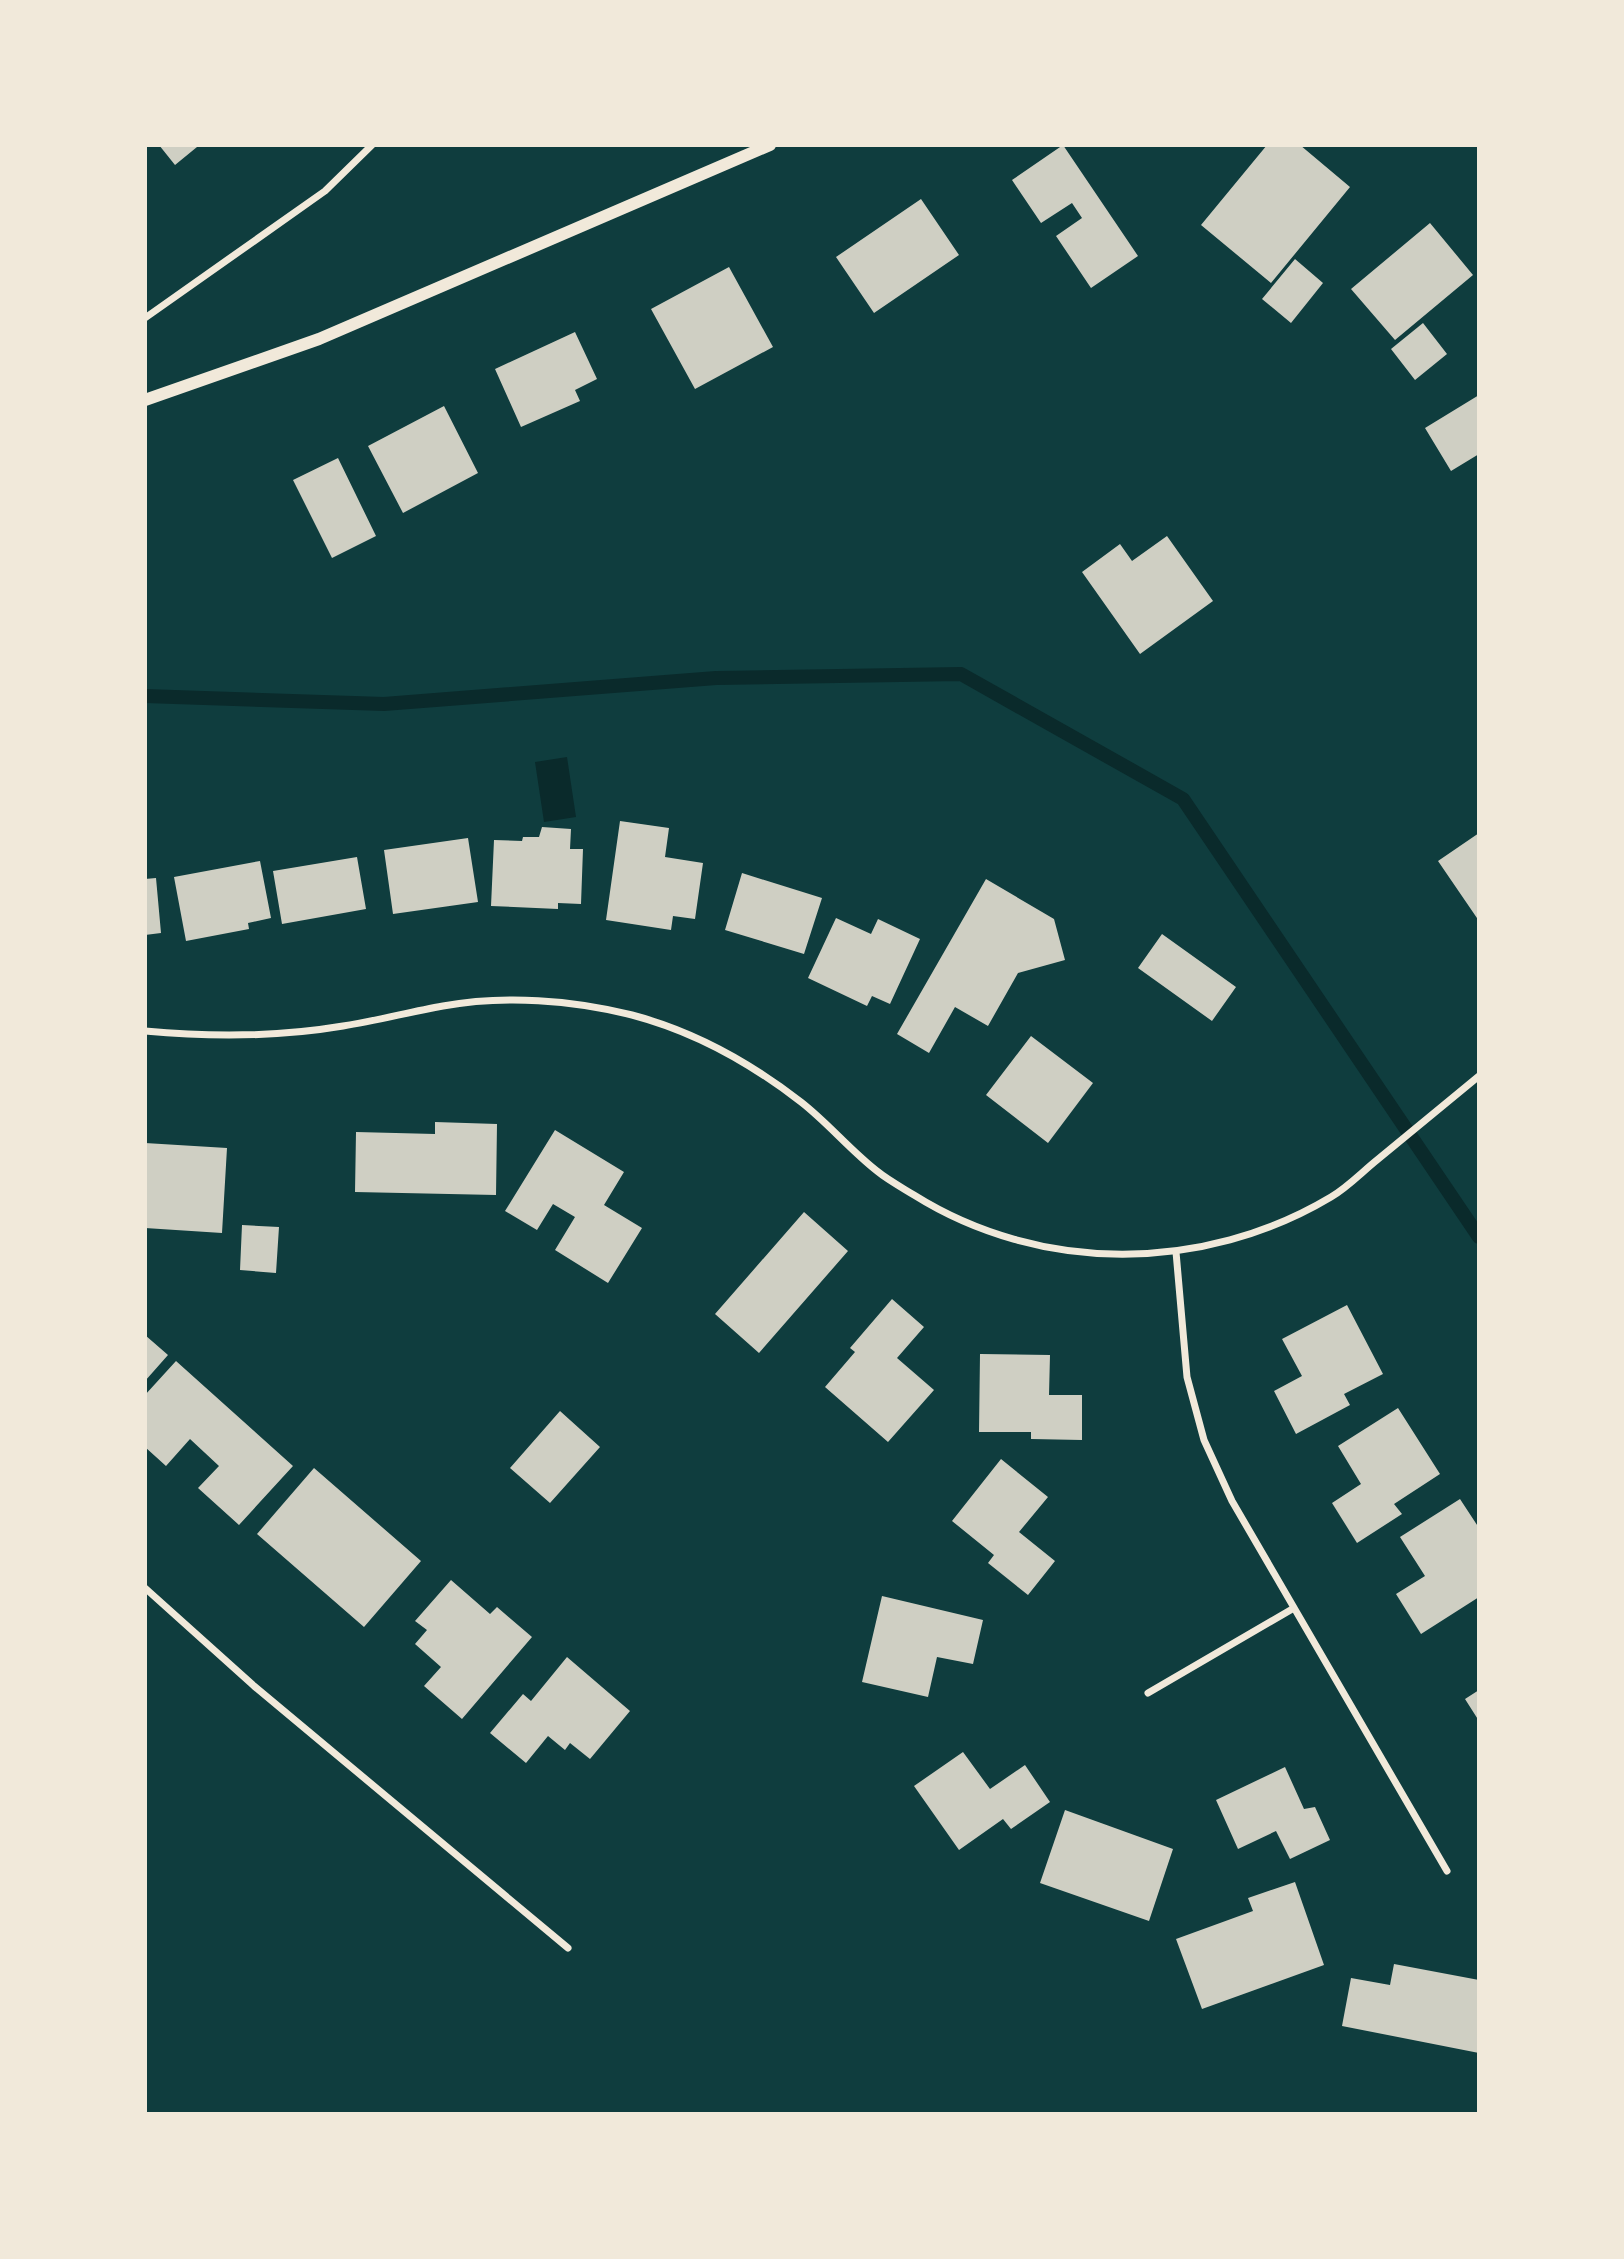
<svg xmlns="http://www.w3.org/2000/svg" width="1624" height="2259" viewBox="0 0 1624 2259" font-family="'Varela Round',sans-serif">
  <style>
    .water { fill: #0a2a2b }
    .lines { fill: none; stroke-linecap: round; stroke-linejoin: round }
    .stream { stroke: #0a2a2b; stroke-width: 14 }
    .building { fill: #cfcfc3 }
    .minor { stroke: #f1e9da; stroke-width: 7 }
    .tertiary { stroke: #f1e9da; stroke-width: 12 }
  </style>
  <rect width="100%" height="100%" fill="#0f3d3e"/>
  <path class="water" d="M 567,757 L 576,817 L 544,822 L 535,762 Z"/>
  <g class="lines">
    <path class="stream" d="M 145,696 L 384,704 L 716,678 L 961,674 L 1183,799 L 1479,1237"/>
  </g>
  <path class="building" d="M 159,145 L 195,145 L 197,147 L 175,165 Z
    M 1063,145 L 1138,256 L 1091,288 L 1056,236 L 1082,218 L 1072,203 L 1041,223 L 1012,180 Z
    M 1267,145 L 1300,145 L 1350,187 L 1271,283 L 1201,225 Z
    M 921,199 L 959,255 L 874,313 L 836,257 Z
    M 1430,223 L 1473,275 L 1395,340 L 1351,289 Z
    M 1295,259 L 1323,283 L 1291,323 L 1262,299 Z
    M 729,267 L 773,347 L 695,389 L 651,309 Z
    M 1423,323 L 1447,354 L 1415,380 L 1391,349 Z
    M 575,332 L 597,379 L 575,390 L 580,401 L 521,427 L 495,369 Z
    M 1479,395 L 1479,454 L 1451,471 L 1425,428 Z
    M 444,406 L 478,473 L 403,513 L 368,446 Z
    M 338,458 L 376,536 L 332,558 L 293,480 Z
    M 1167,536 L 1213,601 L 1140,654 L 1082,572 L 1120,544 L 1132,561 Z
    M 620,821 L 669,828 L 665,857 L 703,863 L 695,919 L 673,916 L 671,930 L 606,920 Z
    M 542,827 L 571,829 L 570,849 L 583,849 L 581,904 L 558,903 L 558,909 L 491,906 L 494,840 L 522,841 L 523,837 L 539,837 Z
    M 1479,833 L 1479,921 L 1438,861 Z
    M 468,838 L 478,902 L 393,914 L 384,850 Z
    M 357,857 L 366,909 L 282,924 L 273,871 Z
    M 260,861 L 271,918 L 248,923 L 249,929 L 186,941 L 174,877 Z
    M 742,873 L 822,898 L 804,954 L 725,930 Z
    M 156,878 L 161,933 L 145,935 L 145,879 Z
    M 986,879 L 1054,919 L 1065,960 L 1018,973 L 988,1026 L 955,1007 L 929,1053 L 897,1034 Z
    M 836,918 L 871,934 L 878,919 L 920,939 L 890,1004 L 872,996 L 867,1006 L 808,978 Z
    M 1162,934 L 1236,987 L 1212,1021 L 1138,968 Z
    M 1031,1036 L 1093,1083 L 1048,1143 L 986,1095 Z
    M 435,1122 L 497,1124 L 496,1195 L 355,1192 L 356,1132 L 435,1134 Z
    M 555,1130 L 624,1172 L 604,1205 L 642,1228 L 608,1283 L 555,1250 L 575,1217 L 553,1204 L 537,1230 L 505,1211 Z
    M 145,1143 L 227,1148 L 222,1233 L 145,1228 Z
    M 804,1212 L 848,1251 L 759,1353 L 715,1314 Z
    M 242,1225 L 279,1227 L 276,1273 L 240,1270 Z
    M 892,1299 L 924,1327 L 897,1358 L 934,1390 L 888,1442 L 825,1387 L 855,1352 L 850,1348 Z
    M 1347,1305 L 1383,1374 L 1344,1394 L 1350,1405 L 1296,1434 L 1274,1391 L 1302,1376 L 1282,1339 Z
    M 145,1335 L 168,1355 L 145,1381 Z
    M 980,1354 L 1050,1355 L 1049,1395 L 1082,1395 L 1082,1440 L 1031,1439 L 1031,1432 L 979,1432 Z
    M 176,1361 L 293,1466 L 239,1525 L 198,1488 L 219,1466 L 190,1439 L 166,1466 L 145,1447 L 145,1395 Z
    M 1398,1408 L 1440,1474 L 1394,1504 L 1402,1514 L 1357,1543 L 1332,1503 L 1361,1484 L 1338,1446 Z
    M 560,1411 L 600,1447 L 550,1503 L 510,1468 Z
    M 1001,1459 L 1048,1497 L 1019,1532 L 1055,1561 L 1028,1595 L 988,1563 L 994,1555 L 952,1521 Z
    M 314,1468 L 421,1561 L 364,1627 L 257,1534 Z
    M 1460,1499 L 1479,1528 L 1479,1597 L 1421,1634 L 1396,1594 L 1425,1576 L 1400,1537 Z
    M 451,1580 L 490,1614 L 497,1607 L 532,1637 L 462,1719 L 424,1686 L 441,1667 L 415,1644 L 427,1630 L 415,1621 Z
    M 882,1596 L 983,1620 L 973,1664 L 937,1657 L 928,1697 L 862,1682 Z
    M 567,1657 L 630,1711 L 590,1759 L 570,1743 L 565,1750 L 548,1736 L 526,1763 L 490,1733 L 523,1694 L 531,1701 Z
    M 1479,1690 L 1479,1721 L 1465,1699 Z
    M 963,1752 L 990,1789 L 1025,1765 L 1050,1802 L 1011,1829 L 1003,1819 L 959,1850 L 914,1786 Z
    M 1285,1767 L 1304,1809 L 1315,1807 L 1330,1840 L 1290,1859 L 1276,1831 L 1238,1849 L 1216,1800 Z
    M 1065,1810 L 1173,1849 L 1149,1921 L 1040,1883 Z
    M 1295,1882 L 1324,1965 L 1202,2009 L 1176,1939 L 1253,1911 L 1248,1898 Z
    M 1394,1964 L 1479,1980 L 1479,2053 L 1342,2026 L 1351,1978 L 1390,1985 Z"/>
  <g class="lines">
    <path class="minor" d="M 145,318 L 325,191 L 372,145
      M 145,1031 C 210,1037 278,1037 343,1026 C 376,1021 409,1012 443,1006 C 505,995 572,1000 632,1015 C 693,1031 752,1064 801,1102 C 828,1123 850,1150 877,1171 C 888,1180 901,1187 914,1195 C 1040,1274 1204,1273 1331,1197 C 1348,1187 1362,1172 1377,1160 C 1411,1132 1445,1104 1479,1076
      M 1176,1252 L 1187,1377 L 1204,1440 L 1232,1501 L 1447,1871
      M 145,1588 L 254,1686 L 568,1948
      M 1148,1693 L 1294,1608"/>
    <path class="tertiary" d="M 145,400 L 319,339 L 770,145"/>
  </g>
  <rect width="1624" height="2259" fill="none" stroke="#f1e9da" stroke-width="294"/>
</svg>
